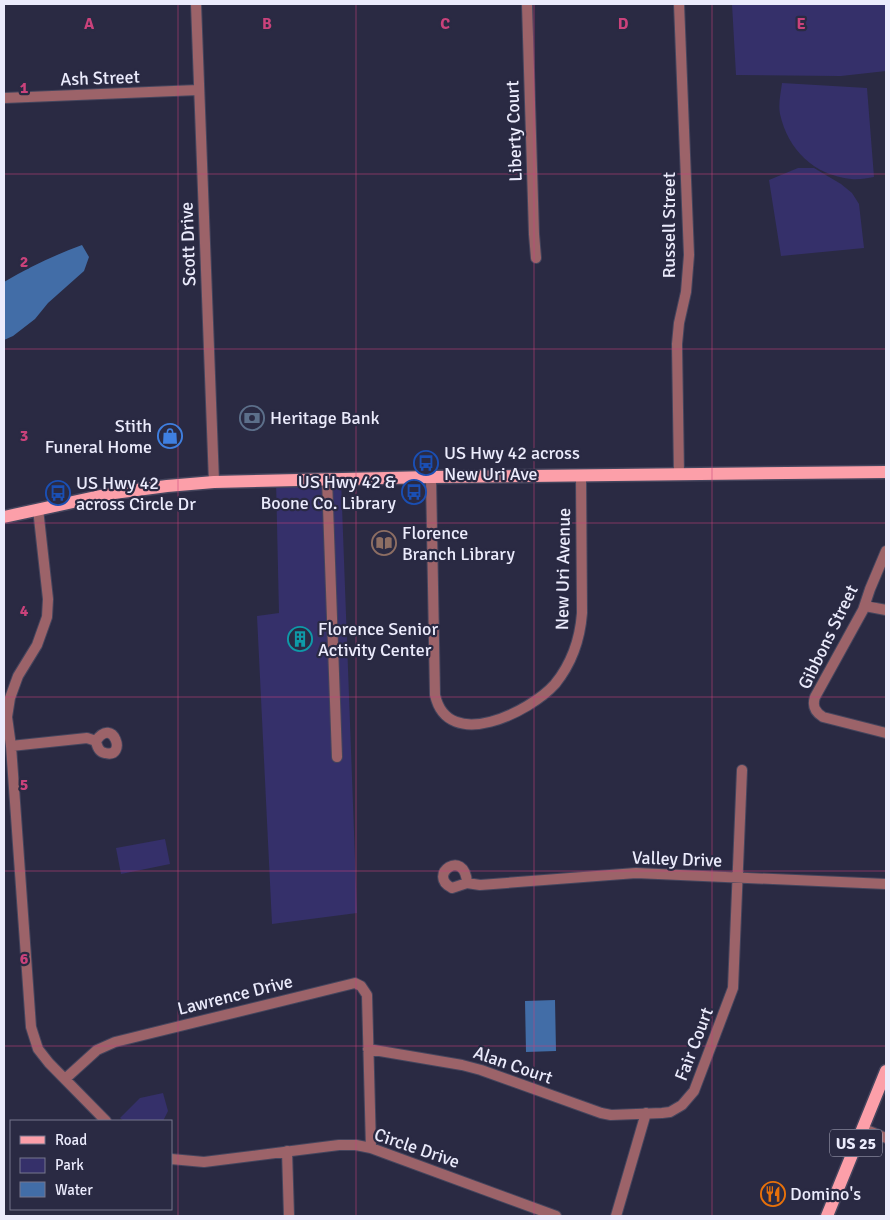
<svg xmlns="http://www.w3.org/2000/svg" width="890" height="1220" viewBox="0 0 890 1220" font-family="Signika,sans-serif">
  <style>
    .green { fill: #35306a }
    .water { fill: #426da7 }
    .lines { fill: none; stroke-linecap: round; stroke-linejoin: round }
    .minor-casing { stroke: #45455d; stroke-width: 12 }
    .major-casing { stroke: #45455d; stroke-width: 15 }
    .minor { stroke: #9c6369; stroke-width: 10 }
    .major { stroke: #fc9fa9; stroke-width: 12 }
    .grid { fill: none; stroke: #ca427b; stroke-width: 1; stroke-opacity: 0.55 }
    .labels { text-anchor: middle; stroke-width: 4.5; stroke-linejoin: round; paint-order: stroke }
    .shield { fill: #2a2a43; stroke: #b1b1c4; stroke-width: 1 }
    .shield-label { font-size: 16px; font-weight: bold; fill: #ebebfc }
    .street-label { font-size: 18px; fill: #ebebfc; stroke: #2a2a43 }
    .poi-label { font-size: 18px; fill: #ebebfc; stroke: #2a2a43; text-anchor: start }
    .grid-label { font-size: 16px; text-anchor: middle; font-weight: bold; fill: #ca427b; stroke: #2a2a43; stroke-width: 4.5; stroke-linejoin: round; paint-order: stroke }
  </style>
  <rect width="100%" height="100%" fill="#2a2a43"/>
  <path class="green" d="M 732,4 L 886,4 L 886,71 L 841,76 L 736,75 Z
    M 782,83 L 867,88 L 874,177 C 867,178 859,180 851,179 C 814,175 788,150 780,114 C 778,104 781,92 782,83 Z
    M 798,168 L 814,168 L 841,184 L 852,193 L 859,204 L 864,248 L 781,256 L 769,180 Z
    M 341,479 L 357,913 L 272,924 L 257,616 L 279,613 L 276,480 Z
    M 165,839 L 170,864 L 121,874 L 116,848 Z
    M 163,1093 L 168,1111 L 163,1121 L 124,1121 L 120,1118 L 140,1098 Z"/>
  <path class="water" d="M 82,245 L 89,257 L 84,271 L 48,303 L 35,319 L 13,336 L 4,340 L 4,282 C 29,267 55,255 82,245 Z
    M 555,1000 L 556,1051 L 526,1052 L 525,1001 Z"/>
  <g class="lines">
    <defs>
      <path id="minor" d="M 196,4 L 214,482
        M 527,4 L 534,234 L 536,258
        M 4,98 L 198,90
        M 679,475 L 677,344 L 679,323 L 686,292 L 689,255 L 679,4
        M 431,477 L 435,695 C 448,753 530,712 555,684 C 572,663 580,640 582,613 L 581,476
        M 327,479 L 337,757
        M 38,509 L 48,599 L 47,617 L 37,645 L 18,676 L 10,698 L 7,717 L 11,746 L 31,1027 L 38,1049 L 49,1063 L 106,1121
        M 886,551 L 870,589 L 863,610 L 815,697 C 812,706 815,712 823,717 L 886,733
        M 865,606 L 886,610
        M 11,746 L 87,738 L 96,741 C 97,747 99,752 105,753 C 128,759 113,715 96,741
        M 467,883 C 465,847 426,875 452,888 L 467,883 L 480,885 L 636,873 L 886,884
        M 368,1049 L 462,1065 L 481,1070 L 601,1113 L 611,1115 L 662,1113 L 670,1112 L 682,1105 L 694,1091 L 733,988 L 742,770
        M 65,1079 L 97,1050 L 115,1042 L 355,983 L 361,986 L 367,995 L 371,1148
        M 862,1128 L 886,1138
        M 287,1151 L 289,1216
        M 171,1159 L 204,1162 L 339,1145 L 356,1145 L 371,1148 L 556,1216
        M 616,1216 L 646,1113"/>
      <path id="major" d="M 4,517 L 114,493 L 167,486 L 214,482 L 431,477 L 886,472
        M 827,1216 L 886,1071"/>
    </defs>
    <use href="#minor" class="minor-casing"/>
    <use href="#major" class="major-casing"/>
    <use href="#minor" class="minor"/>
    <use href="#major" class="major"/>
  </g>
  <path class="grid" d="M 178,4 L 178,1216M 356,4 L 356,1216M 534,4 L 534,1216M 712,4 L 712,1216M 4,174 L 886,174M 4,349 L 886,349M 4,523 L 886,523M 4,697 L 886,697M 4,871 L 886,871M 4,1046 L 886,1046"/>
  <defs>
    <symbol id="bank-ring" viewBox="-11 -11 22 22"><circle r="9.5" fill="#2a2a43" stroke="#5c6f8a" stroke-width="1.5"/><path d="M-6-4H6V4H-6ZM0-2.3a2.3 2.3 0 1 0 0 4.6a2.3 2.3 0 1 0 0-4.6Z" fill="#5c6f8a"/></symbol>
    <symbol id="shop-ring" viewBox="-11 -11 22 22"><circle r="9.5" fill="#2a2a43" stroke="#3f7fe0" stroke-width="1.5"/><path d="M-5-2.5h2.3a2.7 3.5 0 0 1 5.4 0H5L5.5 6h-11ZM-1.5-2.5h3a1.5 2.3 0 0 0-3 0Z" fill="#3f7fe0"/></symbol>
    <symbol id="bus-ring" viewBox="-11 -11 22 22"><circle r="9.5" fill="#2a2a43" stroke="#1a4fb4" stroke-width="1.5"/><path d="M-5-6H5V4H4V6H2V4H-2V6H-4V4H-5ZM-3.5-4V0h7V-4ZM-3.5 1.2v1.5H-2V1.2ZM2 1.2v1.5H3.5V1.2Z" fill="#1a4fb4"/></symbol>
    <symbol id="library-ring" viewBox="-11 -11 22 22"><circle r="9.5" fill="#2a2a43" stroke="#8d6e63" stroke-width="1.5"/><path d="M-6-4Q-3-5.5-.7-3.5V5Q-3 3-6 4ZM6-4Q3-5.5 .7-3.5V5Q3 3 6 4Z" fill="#8d6e63"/></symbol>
    <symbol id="building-ring" viewBox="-11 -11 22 22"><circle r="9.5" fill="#2a2a43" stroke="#0f9aa8" stroke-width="1.5"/><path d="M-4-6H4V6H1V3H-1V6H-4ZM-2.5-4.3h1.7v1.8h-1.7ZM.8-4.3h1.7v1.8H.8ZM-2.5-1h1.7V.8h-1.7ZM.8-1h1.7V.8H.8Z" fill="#0f9aa8"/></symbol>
    <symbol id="restaurant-ring" viewBox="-11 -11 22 22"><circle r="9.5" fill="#2a2a43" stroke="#e8710a" stroke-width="1.5"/><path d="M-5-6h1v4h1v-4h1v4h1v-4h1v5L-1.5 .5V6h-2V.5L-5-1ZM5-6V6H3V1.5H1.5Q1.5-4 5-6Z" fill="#e8710a"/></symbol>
  </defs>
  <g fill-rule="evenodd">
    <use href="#bank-ring" x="238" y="404" width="28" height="28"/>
    <use href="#shop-ring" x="156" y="422" width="28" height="28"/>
    <use href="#bus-ring" x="412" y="449" width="28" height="28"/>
    <use href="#bus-ring" x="400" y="478" width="28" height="28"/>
    <use href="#bus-ring" x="44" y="479" width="28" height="28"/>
    <use href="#library-ring" x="370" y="529" width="28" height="28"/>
    <use href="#building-ring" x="286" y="625" width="28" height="28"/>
    <use href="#restaurant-ring" x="759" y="1180" width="28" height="28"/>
  </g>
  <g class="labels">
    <rect class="shield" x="830" y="1129.5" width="52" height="27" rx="4"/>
    <g class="shield-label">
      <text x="856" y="1149">US 25</text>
    </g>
    <g class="street-label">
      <text transform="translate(100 78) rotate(-2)" y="6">Ash Street</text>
      <text transform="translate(514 131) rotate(-92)" y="6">Liberty Court</text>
      <text transform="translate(669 225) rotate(-90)" y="6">Russell Street</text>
      <text transform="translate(188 244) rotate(-92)" y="6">Scott Drive</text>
      <text transform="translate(563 569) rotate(-89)" y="6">New Uri Avenue</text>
      <text transform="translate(828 637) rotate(-64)" y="6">Gibbons Street</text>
      <text transform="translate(677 859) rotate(2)" y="6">Valley Drive</text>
      <text transform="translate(235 995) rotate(-14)" y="6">Lawrence Drive</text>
      <text transform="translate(694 1044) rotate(-69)" y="6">Fair Court</text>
      <text transform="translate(513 1065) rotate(19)" y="6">Alan Court</text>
      <text transform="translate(417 1148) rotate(19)" y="6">Circle Drive</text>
    </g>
    <g class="poi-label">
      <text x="270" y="424">Heritage Bank</text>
      <text x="152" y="432" text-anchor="end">Stith<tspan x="152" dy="21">Funeral Home</tspan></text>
      <text x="444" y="459">US Hwy 42 across<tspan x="444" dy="21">New Uri Ave</tspan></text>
      <text x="396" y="488" text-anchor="end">US Hwy 42 &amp;<tspan x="396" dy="21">Boone Co. Library</tspan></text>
      <text x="76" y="489">US Hwy 42<tspan x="76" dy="21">across Circle Dr</tspan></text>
      <text x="402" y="539">Florence<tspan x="402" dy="21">Branch Library</tspan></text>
      <text x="318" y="635">Florence Senior<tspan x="318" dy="21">Activity Center</tspan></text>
      <text x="790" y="1200">Domino's</text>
    </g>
  </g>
  <g class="grid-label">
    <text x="89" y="29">A</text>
    <text x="267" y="29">B</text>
    <text x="445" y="29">C</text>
    <text x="623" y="29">D</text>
    <text x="801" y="29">E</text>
    <text x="24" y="93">1</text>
    <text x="24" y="267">2</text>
    <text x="24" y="441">3</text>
    <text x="24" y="616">4</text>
    <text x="24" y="790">5</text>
    <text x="24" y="964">6</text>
  </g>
  <rect width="890" height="1220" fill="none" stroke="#ebebfc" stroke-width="10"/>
  <rect x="10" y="1120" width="162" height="90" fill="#2a2a43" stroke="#77778d"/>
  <rect x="20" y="1136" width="25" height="8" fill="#fc9fa9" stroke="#77778d"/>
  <text x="55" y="1145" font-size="15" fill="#ebebfc">Road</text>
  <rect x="20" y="1158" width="25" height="15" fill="#35306a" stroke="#77778d"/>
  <text x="55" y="1170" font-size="15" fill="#ebebfc">Park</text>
  <rect x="20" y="1182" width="25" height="15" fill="#426da7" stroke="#77778d"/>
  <text x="55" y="1195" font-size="15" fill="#ebebfc">Water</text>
</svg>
